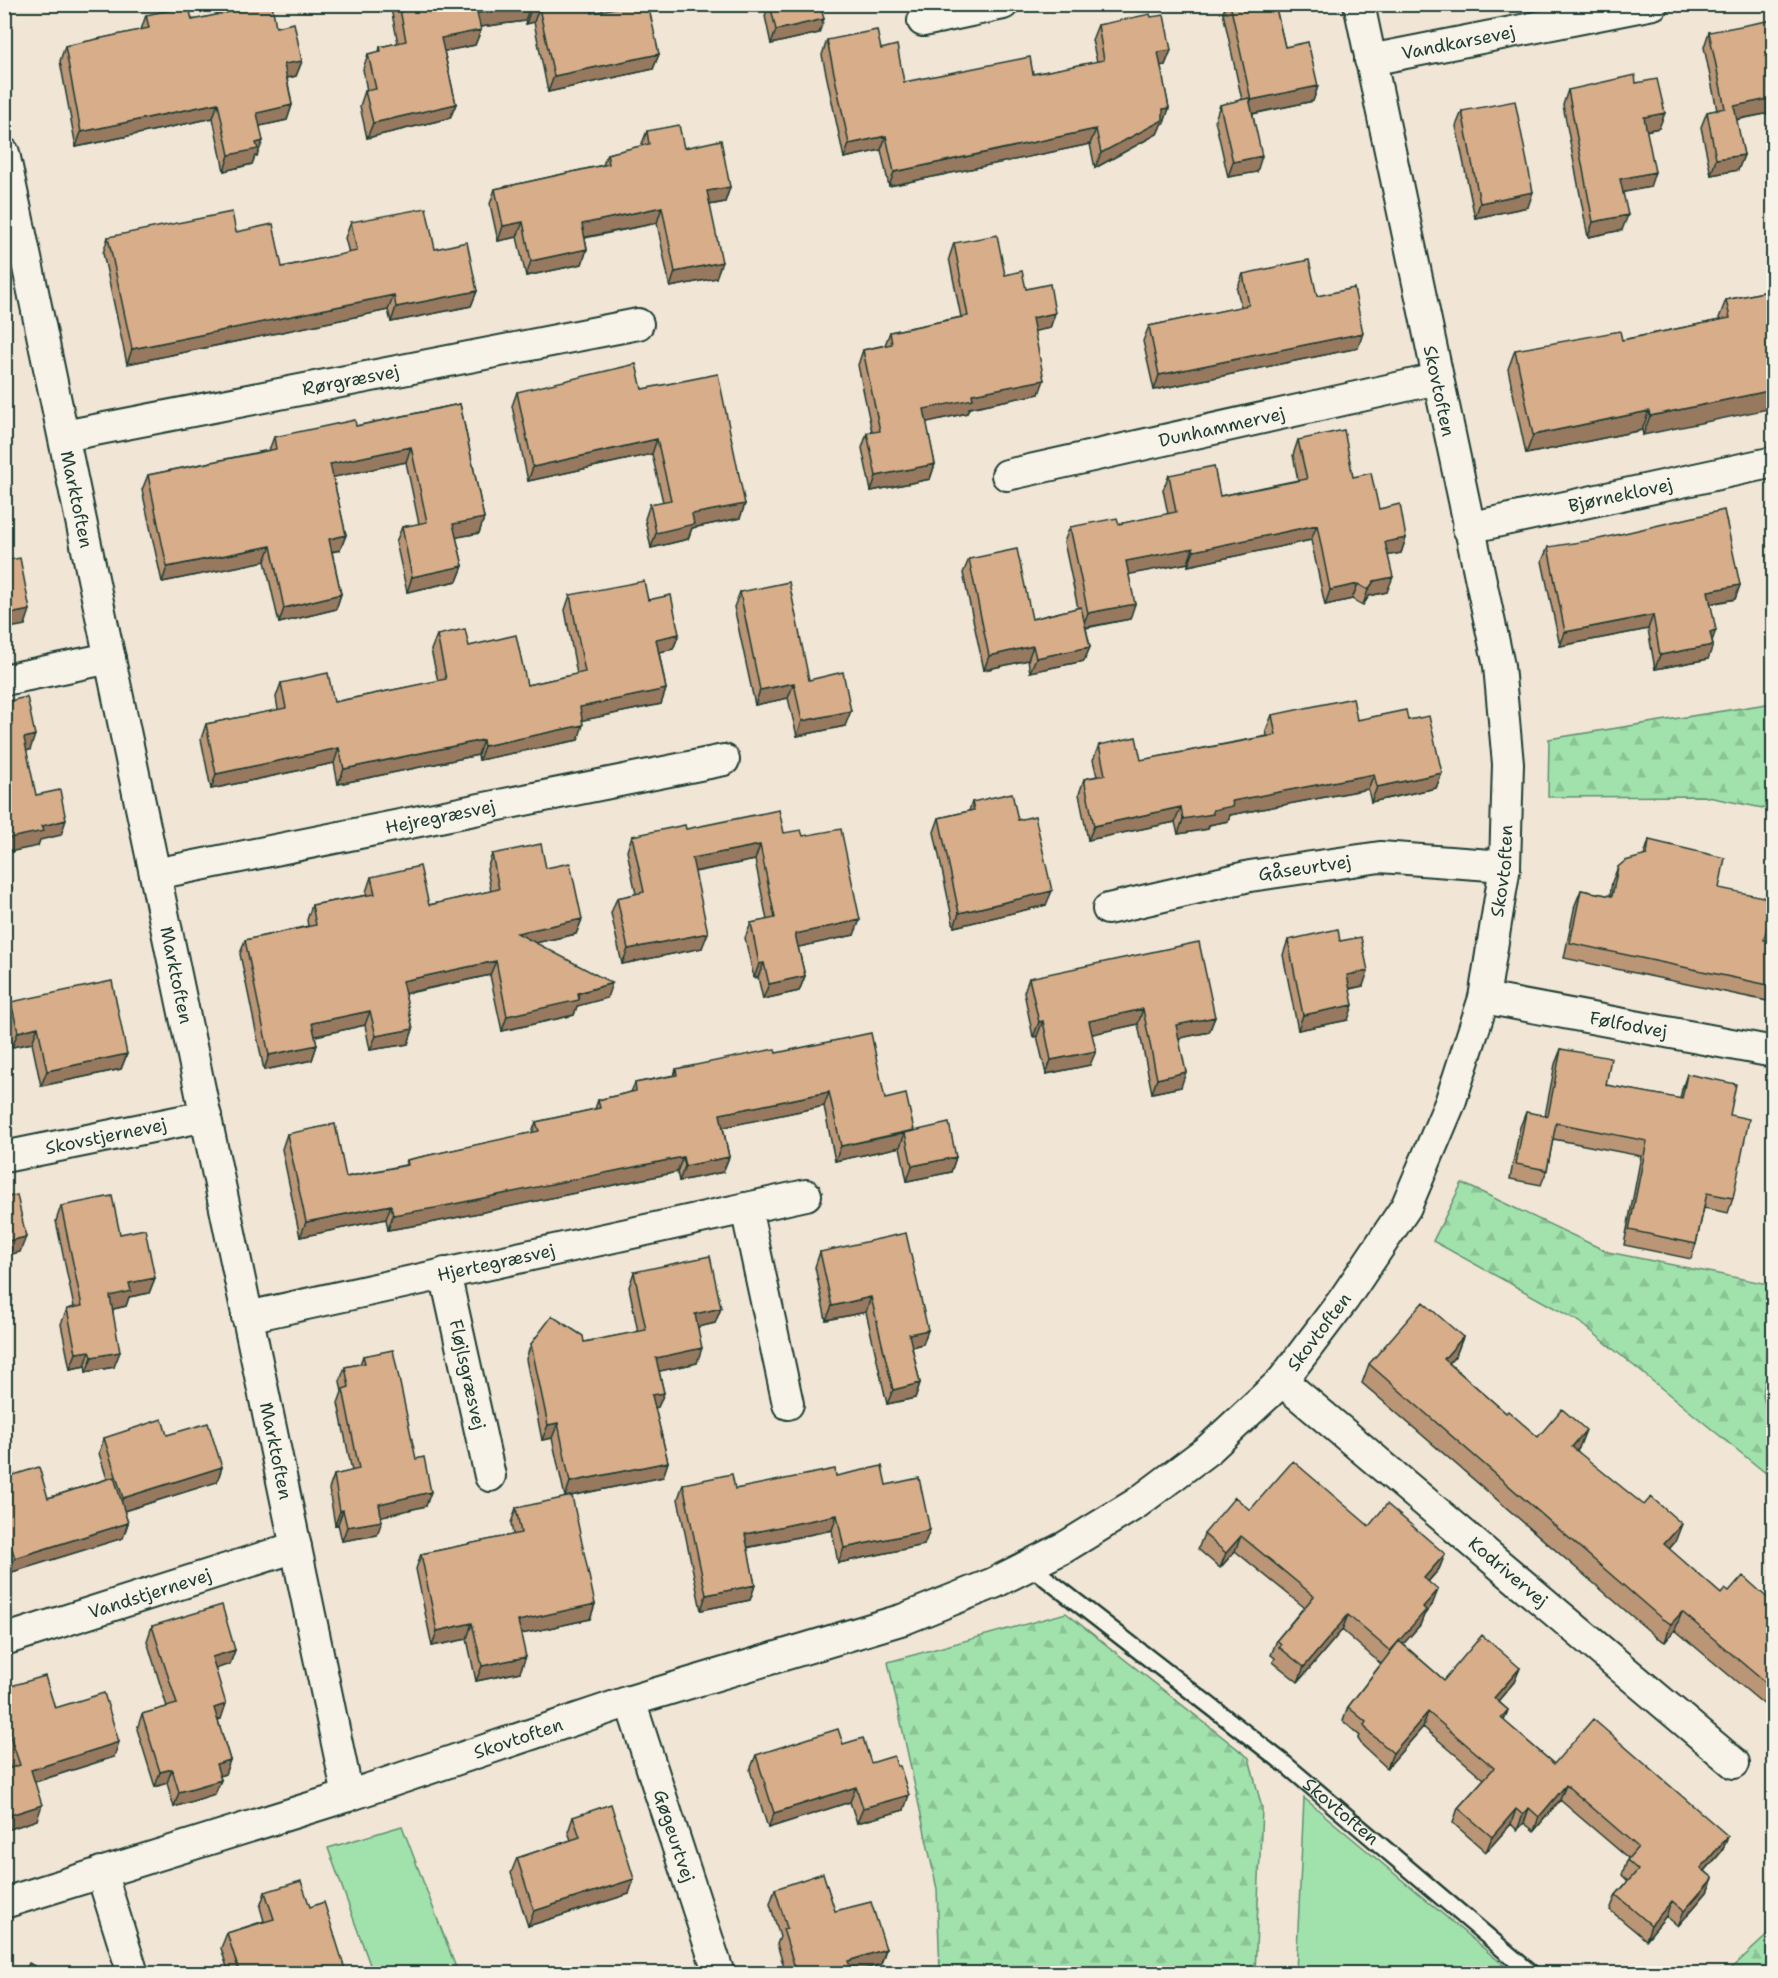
<svg xmlns="http://www.w3.org/2000/svg" width="1778" height="1978" viewBox="0 0 1778 1978" font-family="'Shantell Sans',sans-serif">
  <style>
    .green { fill: #a1e2ac; stroke: #609070; stroke-width: 1.5 }
    .forest { fill: url(#forest-firs); stroke: #609070; stroke-width: 1.5 }
    .lines { fill: none; stroke-linecap: round; stroke-linejoin: round }
    .lane-casing { stroke: #1f3d34; stroke-width: 20 }
    .street-casing { stroke: #1f3d34; stroke-width: 34 }
    .lane { stroke: #f7f3e8; stroke-width: 15 }
    .street { stroke: #f7f3e8; stroke-width: 30 }
    .wall { fill: #ba9576; stroke: #1f3d34; stroke-width: 1.5 }
    .shaded-wall { fill: #977960; stroke: #1f3d34; stroke-width: 1.5 }
    .building { fill: #d8ad89; stroke: #1f3d34; stroke-width: 1.5 }
    .labels { text-anchor: middle; stroke-width: 5; stroke-linejoin: round; paint-order: stroke }
    .street-label { font-size: 18px; fill: #1f3d34; stroke: #f7f3e8 }
  </style>
  <defs>
    <pattern id="forest-firs" width="22" height="20" patternUnits="userSpaceOnUse" patternTransform="scale(1.5)"><rect width="22" height="20" fill="#a1e2ac"/><path d="M5 1l3.5 6h-7zM16 11l3.5 6h-7z" fill="#8ac395"/></pattern>
  </defs>
  <rect width="100%" height="100%" fill="#f1e5d5"/>
  <filter id="ink" filterUnits="userSpaceOnUse"><feTurbulence type="fractalNoise" baseFrequency=".0167" numOctaves="2"/><feDisplacementMap in="SourceGraphic" scale="12" xChannelSelector="R" yChannelSelector="G"/><feConvolveMatrix kernelMatrix="1 2 1 2 8 2 1 2 1" color-interpolation-filters="sRGB"/></filter>
  <g filter="url(#ink)">
    <path class="green" d="M 1773,1362 L 1773,1424 C 1761,1405 1761,1381 1773,1362 Z
      M 1304,1798 L 1513,1973 L 1296,1973 Z
      M 402,1826 L 458,1973 L 373,1973 L 328,1848 Z"/>
    <path class="forest" d="M 1773,703 L 1773,810 L 1703,796 L 1548,797 L 1549,739 Z
      M 1462,1183 L 1608,1252 L 1773,1285 L 1773,1362 L 1765,1381 L 1763,1395 L 1766,1409 L 1773,1424 L 1773,1479 L 1580,1322 L 1433,1241 Z
      M 1066,1613 L 1249,1758 L 1262,1808 L 1255,1973 L 940,1973 L 937,1889 L 888,1662 Z
      M 1773,1930 L 1773,1973 L 1726,1973 Z"/>
    <g class="lines">
      <defs>
        <g id="lane">
          <path id="s1" d="M 1030,1566 L 1285,1764 L 1532,1974"/>
        </g>
        <g id="street">
          <path d="M 923,21 L 1003,4"/>
          <path id="s2" d="M 1370,60 L 1653,4"/>
          <path id="s3" d="M 4,153 L 348,1796"/>
          <path id="s4" d="M 64,436 L 638,324"/>
          <path id="s5" d="M 1007,475 L 1437,379"/>
          <path id="s6" d="M 1468,528 L 1774,462"/>
          <path d="M 4,680 L 110,658"/>
          <path id="s7" d="M 155,874 L 724,760"/>
          <path id="s8" d="M 1108,909 L 1250,876 L 1380,857 L 1505,866"/>
          <path id="s9" d="M 1484,998 L 1774,1052"/>
          <path id="s10" d="M 4,1157 L 206,1116"/>
          <path d="M 746,1208 L 788,1404"/>
          <path id="s11" d="M 445,1273 L 490,1476"/>
          <path id="s12" d="M 247,1317 L 806,1195"/>
          <path id="s13" d="M 1282,1381 L 1734,1763"/>
          <path id="s14" d="M 4,1640 L 296,1547"/>
          <path id="s15" d="M 630,1701 L 719,1974"/>
          <path d="M 101,1872 L 133,1974"/>
          <path id="s16" d="M 4,1903 L 348,1796 L 630,1701 L 904,1619 L 994,1583 L 1065,1547 L 1137,1503 L 1209,1449 L 1282,1381 L 1344,1299 L 1406,1207 L 1450,1103 L 1484,998 L 1505,866 L 1508,764 L 1499,666 L 1359,4"/>
        </g>
      </defs>
      <use href="#lane" class="lane-casing"/>
      <use href="#street" class="street-casing"/>
      <use href="#lane" class="lane"/>
      <use href="#street" class="street"/>
    </g>
    <path class="wall" d="M 390,4 L 590,4 L 592,13 L 659,54 L 653,69 L 548,92 L 534,22 L 526,24 L 525,21 L 480,27 L 481,30 L 475,45 L 444,51 L 456,104 L 450,118 L 367,138 L 360,106 L 365,91 L 367,91 L 363,69 L 368,54 L 379,52 L 380,47 L 398,43 Z
      M 769,4 L 820,4 L 819,33 L 771,44 L 765,16 Z
      M 1226,4 L 1275,4 L 1285,47 L 1318,86 L 1313,101 L 1253,114 L 1257,172 L 1228,177 L 1215,120 L 1220,105 L 1242,100 L 1223,13 Z
      M 146,15 L 276,27 L 302,61 L 296,76 L 287,78 L 292,105 L 287,120 L 260,126 L 257,156 L 255,156 L 252,164 L 224,171 L 213,118 L 76,147 L 60,61 L 65,46 L 141,30 Z
      M 1151,17 L 1171,50 L 1165,65 L 1160,65 L 1169,108 L 1164,123 L 1162,123 L 1157,134 L 1095,168 L 1090,144 L 889,186 L 881,150 L 844,158 L 822,55 L 827,40 L 881,49 L 904,82 L 1033,74 L 1097,62 L 1092,40 L 1098,25 Z
      M 1709,32 L 1773,76 L 1771,76 L 1770,113 L 1736,120 L 1744,155 L 1738,170 L 1711,175 L 1701,127 L 1707,112 L 1717,110 L 1704,47 Z
      M 1636,83 L 1659,128 L 1646,131 L 1650,187 L 1623,192 L 1622,230 L 1588,237 L 1563,105 L 1568,90 Z
      M 1462,111 L 1528,207 L 1475,218 L 1456,126 Z
      M 647,131 L 684,148 L 730,187 L 725,202 L 710,205 L 716,278 L 670,287 L 657,223 L 585,238 L 587,249 L 582,264 L 526,276 L 517,237 L 498,241 L 490,204 L 495,189 L 603,165 L 607,154 L 641,146 Z
      M 351,222 L 435,249 L 477,291 L 471,306 L 391,322 L 388,310 L 127,364 L 103,253 L 108,237 L 236,232 L 282,267 L 349,253 L 345,238 Z
      M 954,243 L 1005,275 L 1026,289 L 1055,313 L 1050,328 L 1034,331 L 1039,394 L 969,408 L 967,413 L 926,422 L 935,464 L 930,479 L 871,491 L 862,448 L 867,433 L 872,432 L 858,365 L 863,350 L 885,345 L 890,332 L 961,317 L 949,258 Z
      M 1243,274 L 1317,296 L 1358,348 L 1154,390 L 1143,341 L 1149,326 L 1241,307 L 1237,289 Z
      M 1773,290 L 1643,435 L 1642,430 L 1526,454 L 1508,369 L 1515,350 L 1622,340 L 1720,320 L 1719,318 L 1726,300 Z
      M 642,389 L 745,504 L 740,518 L 692,528 L 688,539 L 651,548 L 645,519 L 650,504 L 663,502 L 652,454 L 528,481 L 512,406 L 517,392 Z
      M 460,404 L 484,518 L 479,533 L 456,537 L 463,566 L 457,581 L 407,592 L 396,542 L 402,527 L 419,524 L 406,462 L 333,477 L 346,535 L 340,550 L 332,552 L 341,594 L 336,609 L 279,623 L 265,561 L 162,582 L 142,490 L 148,475 L 269,450 L 274,437 L 356,426 Z
      M 1298,440 L 1353,477 L 1379,509 L 1406,538 L 1401,553 L 1388,555 L 1387,592 L 1369,596 L 1363,605 L 1352,599 L 1325,605 L 1311,540 L 1188,566 L 1188,563 L 1129,574 L 1130,619 L 1086,628 L 1090,647 L 1084,661 L 1030,672 L 1028,660 L 984,670 L 963,573 L 969,559 L 1032,619 L 1078,608 L 1064,542 L 1070,527 L 1119,524 L 1168,514 L 1163,490 L 1169,475 L 1220,496 L 1298,480 L 1293,455 Z
      M 1548,547 L 1740,585 L 1735,599 L 1711,604 L 1712,641 L 1708,659 L 1655,669 L 1648,629 L 1560,646 L 1542,561 Z
      M 740,592 L 809,680 L 845,726 L 797,736 L 788,698 L 755,705 L 734,607 Z
      M 570,595 L 648,600 L 679,634 L 673,649 L 659,652 L 666,689 L 661,704 L 583,720 L 578,740 L 479,760 L 478,755 L 338,784 L 334,763 L 211,789 L 201,739 L 206,724 L 278,710 L 276,697 L 281,683 L 334,702 L 438,681 L 431,650 L 437,635 L 469,646 L 527,685 L 577,674 L 565,610 Z
      M 1272,715 L 1357,720 L 1408,720 L 1442,773 L 1436,788 L 1371,802 L 1368,789 L 1230,815 L 1228,821 L 1209,825 L 1208,829 L 1178,834 L 1175,822 L 1088,840 L 1079,794 L 1084,779 L 1097,776 L 1093,760 L 1099,745 L 1141,760 L 1267,736 L 1266,730 Z
      M 972,802 L 1018,820 L 1046,905 L 954,927 L 934,832 L 939,818 L 969,811 Z
      M 686,829 L 784,833 L 803,836 L 854,935 L 798,947 L 805,976 L 799,991 L 763,999 L 758,977 L 754,978 L 745,938 L 751,923 L 767,920 L 755,860 L 695,872 L 702,948 L 622,964 L 611,913 L 617,898 L 636,894 L 627,851 L 632,836 Z
      M 1649,840 L 1719,888 L 1764,940 L 1773,942 L 1773,996 L 1772,1002 L 1564,958 L 1575,905 L 1581,890 L 1610,896 L 1612,882 L 1618,867 L 1644,856 Z
      M 492,854 L 546,868 L 582,919 L 576,934 L 535,943 L 607,998 L 577,1006 L 574,1015 L 502,1031 L 490,975 L 405,994 L 413,1029 L 408,1044 L 370,1050 L 365,1025 L 315,1036 L 317,1045 L 312,1060 L 264,1070 L 240,954 L 245,940 L 308,926 L 307,920 L 312,905 L 367,895 L 366,892 L 371,877 L 429,905 L 491,891 L 487,869 Z
      M 1288,940 L 1340,941 L 1363,986 L 1350,989 L 1348,1020 L 1298,1030 L 1283,955 Z
      M 1029,978 L 1215,1017 L 1209,1032 L 1179,1038 L 1181,1087 L 1152,1093 L 1138,1024 L 1092,1034 L 1090,1065 L 1046,1074 L 1037,1036 L 1033,1037 L 1024,992 Z
      M 11,1002 L 127,1054 L 121,1069 L 41,1086 L 32,1043 L 12,1047 L 6,1017 Z
      M 1561,1049 L 1606,1085 L 1680,1099 L 1682,1089 L 1687,1074 L 1730,1115 L 1733,1198 L 1728,1213 L 1704,1208 L 1696,1244 L 1691,1259 L 1624,1245 L 1641,1156 L 1553,1139 L 1547,1170 L 1541,1185 L 1510,1179 L 1520,1127 L 1526,1112 L 1545,1116 L 1555,1064 Z
      M 776,1053 L 885,1099 L 914,1131 L 956,1157 L 951,1172 L 907,1181 L 900,1147 L 835,1161 L 824,1106 L 723,1127 L 729,1157 L 723,1172 L 679,1181 L 677,1172 L 430,1223 L 388,1230 L 386,1219 L 300,1237 L 282,1149 L 287,1134 L 346,1177 L 405,1165 L 407,1160 L 532,1133 L 536,1122 L 595,1109 L 598,1100 L 631,1092 L 635,1083 L 674,1075 L 676,1069 Z
      M 61,1206 L 120,1234 L 155,1278 L 149,1293 L 129,1297 L 126,1306 L 113,1309 L 114,1367 L 86,1372 L 85,1366 L 70,1369 L 61,1324 L 67,1309 L 74,1307 L 56,1221 Z
      M 820,1252 L 928,1330 L 923,1344 L 912,1347 L 920,1383 L 915,1398 L 887,1404 L 866,1312 L 826,1320 L 815,1267 Z
      M 634,1272 L 721,1308 L 715,1323 L 698,1327 L 697,1363 L 659,1371 L 664,1393 L 658,1407 L 655,1408 L 668,1462 L 663,1477 L 565,1497 L 552,1438 L 542,1440 L 526,1359 L 531,1344 L 584,1342 L 638,1332 L 629,1287 Z
      M 1463,1337 L 1456,1355 L 1449,1363 L 1506,1413 L 1538,1437 L 1579,1448 L 1577,1451 L 1675,1542 L 1669,1549 L 1721,1594 L 1729,1592 L 1773,1603 L 1773,1712 L 1675,1630 L 1665,1642 L 1656,1637 L 1362,1383 L 1369,1364 Z
      M 363,1356 L 426,1506 L 381,1516 L 377,1535 L 342,1541 L 338,1524 L 335,1525 L 329,1489 L 334,1475 L 352,1471 L 338,1403 L 342,1392 L 340,1381 L 345,1367 L 360,1364 Z
      M 167,1435 L 222,1467 L 217,1482 L 124,1511 L 128,1523 L 123,1538 L 9,1573 L 4,1557 L 4,1478 L 48,1498 L 107,1479 L 99,1453 L 104,1438 Z
      M 836,1476 L 886,1485 L 924,1545 L 838,1563 L 832,1530 L 747,1548 L 755,1585 L 750,1600 L 701,1610 L 678,1499 L 683,1484 L 735,1489 Z
      M 516,1508 L 595,1604 L 590,1619 L 521,1634 L 520,1672 L 476,1681 L 467,1639 L 432,1646 L 416,1569 L 421,1554 L 513,1535 L 511,1523 Z
      M 1250,1510 L 1369,1526 L 1445,1554 L 1439,1569 L 1428,1582 L 1432,1605 L 1424,1615 L 1420,1625 L 1403,1644 L 1444,1680 L 1520,1668 L 1514,1682 L 1498,1701 L 1508,1710 L 1504,1721 L 1554,1764 L 1728,1836 L 1722,1851 L 1705,1871 L 1713,1878 L 1707,1892 L 1678,1926 L 1666,1916 L 1646,1940 L 1610,1910 L 1616,1895 L 1628,1881 L 1622,1875 L 1628,1858 L 1560,1800 L 1534,1831 L 1524,1823 L 1517,1830 L 1511,1824 L 1486,1852 L 1453,1823 L 1458,1808 L 1484,1779 L 1423,1727 L 1387,1768 L 1363,1746 L 1358,1739 L 1360,1736 L 1343,1721 L 1348,1707 L 1381,1664 L 1342,1630 L 1298,1682 L 1273,1662 L 1275,1658 L 1271,1655 L 1277,1640 L 1304,1607 L 1235,1551 L 1220,1568 L 1198,1549 L 1204,1534 Z
      M 152,1626 L 235,1650 L 230,1664 L 215,1669 L 221,1719 L 218,1720 L 230,1760 L 225,1774 L 220,1776 L 221,1780 L 215,1794 L 174,1807 L 167,1783 L 155,1787 L 137,1729 L 142,1714 L 167,1707 L 147,1641 Z
      M 4,1688 L 55,1708 L 114,1757 L 35,1782 L 37,1820 L 4,1831 L 4,1770 L 10,1768 L 4,1750 Z
      M 843,1744 L 871,1763 L 904,1810 L 857,1823 L 850,1802 L 768,1828 L 750,1770 L 756,1755 Z
      M 573,1817 L 629,1894 L 528,1926 L 511,1873 L 517,1858 L 571,1840 L 568,1832 Z
      M 775,1889 L 835,1911 L 886,1949 L 881,1964 L 852,1973 L 853,1974 L 786,1974 L 777,1944 L 780,1937 L 770,1904 Z
      M 265,1892 L 310,1907 L 344,1974 L 229,1974 L 221,1948 L 227,1933 L 264,1921 L 260,1907 Z"/>
    <path class="shaded-wall" d="M 551,4 L 559,4 L 539,8 L 534,22 L 526,24 L 531,9 Z
      M 530,6 L 525,21 L 472,28 L 477,13 Z
      M 824,19 L 819,33 L 771,44 L 776,30 Z
      M 481,30 L 475,45 L 436,53 L 441,38 Z
      M 1171,50 L 1165,65 L 1152,67 L 1158,52 Z
      M 659,54 L 653,69 L 548,92 L 554,76 Z
      M 302,61 L 296,76 L 279,80 L 284,64 Z
      M 1773,62 L 1773,76 L 1763,78 L 1768,63 Z
      M 1318,86 L 1313,101 L 1246,115 L 1251,100 Z
      M 1773,98 L 1773,103 L 1770,113 L 1728,121 L 1734,106 Z
      M 218,103 L 213,118 L 76,147 L 81,132 Z
      M 456,104 L 450,118 L 367,138 L 373,123 Z
      M 292,105 L 287,120 L 251,128 L 257,113 Z
      M 1169,108 L 1164,123 L 1162,123 L 1157,134 L 1095,168 L 1101,153 L 1163,109 Z
      M 1665,113 L 1659,128 L 1638,132 L 1644,117 Z
      M 1096,129 L 1090,144 L 889,186 L 894,172 Z
      M 886,136 L 881,150 L 844,158 L 849,144 Z
      M 263,141 L 257,156 L 255,156 L 252,164 L 224,171 L 229,155 L 256,143 Z
      M 1744,155 L 1738,170 L 1711,175 L 1716,159 Z
      M 1262,156 L 1257,172 L 1228,177 L 1233,162 Z
      M 1655,172 L 1650,187 L 1615,194 L 1620,179 Z
      M 730,187 L 725,202 L 702,206 L 707,191 Z
      M 1533,192 L 1528,207 L 1475,218 L 1480,203 Z
      M 662,207 L 657,223 L 576,239 L 582,224 Z
      M 1628,215 L 1622,230 L 1588,237 L 1593,222 Z
      M 523,222 L 517,237 L 498,241 L 503,226 Z
      M 587,249 L 582,264 L 526,276 L 531,261 Z
      M 722,262 L 716,278 L 670,287 L 675,272 Z
      M 477,291 L 471,306 L 391,322 L 396,307 Z
      M 394,295 L 388,310 L 127,364 L 132,349 Z
      M 1055,313 L 1050,328 L 1026,333 L 1032,318 Z
      M 1363,333 L 1358,348 L 1154,390 L 1159,375 Z
      M 1044,380 L 1039,394 L 969,408 L 967,413 L 919,424 L 924,409 L 972,394 Z
      M 1773,390 L 1773,408 L 1643,435 L 1650,416 Z
      M 1649,411 L 1642,430 L 1526,454 L 1533,435 Z
      M 657,439 L 652,454 L 528,481 L 533,467 Z
      M 411,447 L 406,462 L 325,479 L 330,464 Z
      M 935,464 L 930,479 L 871,491 L 876,476 Z
      M 745,504 L 740,518 L 692,528 L 688,539 L 651,548 L 656,533 L 692,514 Z
      M 484,518 L 479,533 L 448,539 L 453,524 Z
      M 1317,525 L 1311,540 L 1188,566 L 1194,551 Z
      M 346,535 L 340,550 L 324,553 L 329,539 Z
      M 1406,538 L 1401,553 L 1380,557 L 1385,542 Z
      M 271,546 L 265,561 L 162,582 L 167,567 Z
      M 1193,548 L 1188,563 L 1121,576 L 1126,561 Z
      M 463,566 L 457,581 L 407,592 L 412,577 Z
      M 1393,577 L 1387,592 L 1369,596 L 1363,605 L 1368,590 L 1374,581 Z
      M 1358,584 L 1352,599 L 1325,605 L 1330,590 Z
      M 1740,585 L 1735,599 L 1703,605 L 1708,591 Z
      M 341,594 L 336,609 L 279,623 L 284,608 Z
      M 1135,604 L 1130,619 L 1082,628 L 1088,613 Z
      M 30,610 L 25,625 L 4,629 L 4,615 Z
      M 1653,615 L 1648,629 L 1560,646 L 1565,632 Z
      M 1716,630 L 1711,644 L 1710,632 Z
      M 679,634 L 673,649 L 651,654 L 656,639 Z
      M 1713,645 L 1708,659 L 1655,669 L 1660,655 Z
      M 1033,646 L 1028,660 L 984,670 L 989,656 Z
      M 1090,647 L 1084,661 L 1030,672 L 1036,658 Z
      M 794,683 L 788,698 L 755,705 L 760,690 Z
      M 666,689 L 661,704 L 574,722 L 580,707 Z
      M 851,711 L 845,726 L 797,736 L 802,721 Z
      M 583,725 L 578,740 L 479,760 L 484,746 Z
      M 35,735 L 30,750 L 19,752 L 24,738 Z
      M 483,740 L 478,755 L 338,784 L 344,769 Z
      M 339,748 L 334,763 L 211,789 L 216,774 Z
      M 1442,773 L 1436,788 L 1371,802 L 1377,787 Z
      M 1374,774 L 1368,789 L 1230,815 L 1228,821 L 1209,825 L 1208,829 L 1178,834 L 1183,819 L 1213,810 L 1232,801 Z
      M 1181,807 L 1175,822 L 1088,840 L 1094,826 Z
      M 66,820 L 61,835 L 40,840 L 38,846 L 4,853 L 4,839 L 42,826 Z
      M 760,845 L 755,860 L 687,873 L 692,858 Z
      M 12,888 L 7,903 L 4,904 L 4,891 Z
      M 1052,891 L 1046,905 L 954,927 L 959,913 Z
      M 582,919 L 576,934 L 512,948 L 517,933 Z
      M 860,920 L 854,935 L 790,949 L 795,934 Z
      M 708,933 L 702,948 L 622,964 L 628,949 Z
      M 496,961 L 490,975 L 397,995 L 402,981 Z
      M 764,963 L 758,977 L 754,978 L 759,964 Z
      M 1368,971 L 1363,986 L 1342,990 L 1347,975 Z
      M 805,976 L 799,991 L 763,999 L 769,984 Z
      M 612,983 L 607,998 L 577,1006 L 574,1015 L 502,1031 L 507,1016 Z
      M 1353,1005 L 1348,1020 L 1298,1030 L 1303,1015 Z
      M 1143,1009 L 1138,1024 L 1084,1036 L 1089,1021 Z
      M 370,1011 L 365,1025 L 307,1038 L 312,1023 Z
      M 1215,1017 L 1209,1032 L 1171,1040 L 1176,1025 Z
      M 1043,1021 L 1037,1036 L 1033,1037 L 1039,1022 Z
      M 38,1027 L 32,1043 L 12,1047 L 18,1032 Z
      M 413,1029 L 408,1044 L 370,1050 L 376,1036 Z
      M 317,1045 L 312,1060 L 264,1070 L 269,1055 Z
      M 1096,1051 L 1090,1065 L 1046,1074 L 1051,1060 Z
      M 127,1054 L 121,1069 L 41,1086 L 47,1071 Z
      M 1186,1072 L 1181,1087 L 1152,1093 L 1157,1079 Z
      M 829,1092 L 824,1106 L 715,1129 L 720,1114 Z
      M 905,1133 L 900,1147 L 835,1161 L 841,1146 Z
      M 683,1157 L 677,1172 L 430,1223 L 388,1230 L 393,1215 Z
      M 729,1157 L 723,1172 L 679,1181 L 685,1166 Z
      M 956,1157 L 951,1172 L 907,1181 L 912,1166 Z
      M 391,1205 L 386,1219 L 300,1237 L 306,1222 Z
      M 26,1237 L 20,1252 L 4,1256 L 4,1242 Z
      M 155,1278 L 149,1293 L 129,1297 L 126,1306 L 105,1311 L 110,1296 L 129,1283 Z
      M 871,1297 L 866,1312 L 826,1320 L 832,1306 Z
      M 12,1300 L 6,1315 L 4,1315 L 4,1302 Z
      M 721,1308 L 715,1323 L 690,1329 L 695,1314 Z
      M 928,1330 L 923,1344 L 904,1348 L 909,1334 Z
      M 1463,1337 L 1456,1355 L 1437,1377 L 1444,1359 Z
      M 702,1348 L 697,1363 L 651,1373 L 656,1358 Z
      M 90,1351 L 85,1366 L 70,1369 L 76,1353 Z
      M 120,1352 L 114,1367 L 86,1372 L 92,1357 Z
      M 920,1383 L 915,1398 L 887,1404 L 893,1390 Z
      M 664,1393 L 658,1407 L 647,1410 L 652,1395 Z
      M 558,1423 L 552,1438 L 542,1440 L 548,1425 Z
      M 1586,1430 L 1579,1448 L 1565,1465 L 1572,1447 Z
      M 668,1462 L 663,1477 L 565,1497 L 570,1482 Z
      M 222,1467 L 217,1482 L 117,1513 L 123,1498 Z
      M 431,1492 L 426,1506 L 374,1518 L 379,1504 Z
      M 343,1510 L 338,1524 L 335,1525 L 340,1511 Z
      M 837,1515 L 832,1530 L 739,1549 L 745,1534 Z
      M 382,1521 L 377,1535 L 342,1541 L 347,1527 Z
      M 128,1523 L 123,1538 L 9,1573 L 15,1558 Z
      M 1682,1524 L 1675,1542 L 1657,1563 L 1664,1544 Z
      M 930,1530 L 924,1545 L 838,1563 L 844,1548 Z
      M 1241,1536 L 1235,1551 L 1220,1568 L 1226,1553 Z
      M 1445,1554 L 1439,1569 L 1418,1593 L 1424,1578 Z
      M 755,1585 L 750,1600 L 701,1610 L 706,1595 Z
      M 1438,1590 L 1432,1605 L 1424,1615 L 1420,1625 L 1384,1666 L 1390,1651 L 1423,1607 Z
      M 595,1604 L 590,1619 L 513,1636 L 518,1621 Z
      M 1682,1612 L 1675,1630 L 1665,1642 L 1671,1624 Z
      M 1348,1615 L 1342,1630 L 1298,1682 L 1304,1667 Z
      M 472,1623 L 467,1639 L 432,1646 L 437,1631 Z
      M 235,1650 L 230,1664 L 206,1672 L 212,1657 Z
      M 526,1657 L 520,1672 L 476,1681 L 482,1666 Z
      M 1520,1668 L 1514,1682 L 1489,1712 L 1494,1698 Z
      M 226,1704 L 221,1719 L 209,1723 L 214,1708 Z
      M 1508,1710 L 1502,1725 L 1501,1718 Z
      M 1428,1712 L 1423,1727 L 1387,1768 L 1393,1753 Z
      M 119,1742 L 114,1757 L 25,1785 L 31,1770 Z
      M 230,1760 L 225,1774 L 211,1779 L 216,1764 Z
      M 172,1769 L 167,1783 L 155,1787 L 160,1772 Z
      M 221,1780 L 215,1794 L 174,1807 L 179,1792 Z
      M 1566,1785 L 1560,1800 L 1534,1831 L 1539,1817 Z
      M 856,1787 L 850,1802 L 768,1828 L 774,1813 Z
      M 909,1795 L 904,1810 L 857,1823 L 863,1808 Z
      M 42,1805 L 37,1820 L 4,1831 L 4,1817 Z
      M 1529,1808 L 1524,1823 L 1517,1830 L 1523,1815 Z
      M 1516,1809 L 1511,1824 L 1486,1852 L 1492,1837 Z
      M 1728,1836 L 1722,1851 L 1695,1882 L 1701,1868 Z
      M 1713,1878 L 1707,1892 L 1678,1926 L 1684,1911 Z
      M 634,1879 L 629,1894 L 528,1926 L 534,1911 Z
      M 1672,1901 L 1666,1916 L 1646,1940 L 1651,1925 Z
      M 886,1949 L 881,1964 L 850,1974 L 848,1961 Z
      M 345,1969 L 344,1974 L 330,1974 Z"/>
    <path class="building" d="M 266,4 L 272,4 L 276,27 L 294,23 L 302,61 L 284,64 L 292,105 L 257,113 L 263,141 L 256,143 L 258,149 L 229,155 L 218,103 L 81,132 L 65,46 L 149,28 L 146,15 L 189,6 L 192,20 Z
      M 399,4 L 551,4 L 531,9 L 530,6 L 477,13 L 481,30 L 441,38 L 456,104 L 373,123 L 365,91 L 376,89 L 368,54 L 381,51 L 380,47 L 406,41 Z
      M 555,4 L 590,4 L 592,13 L 632,4 L 648,4 L 659,54 L 554,76 L 539,8 Z
      M 770,4 L 820,4 L 824,19 L 776,30 Z
      M 1230,4 L 1275,4 L 1285,47 L 1308,42 L 1318,86 L 1251,100 Z
      M 1150,14 L 1151,17 L 1164,15 L 1171,50 L 1158,52 L 1169,108 L 1163,109 L 1163,120 L 1101,153 L 1096,129 L 894,172 L 886,136 L 849,144 L 827,40 L 877,30 L 881,49 L 897,45 L 904,82 L 1030,57 L 1033,74 L 1104,60 L 1098,25 Z
      M 1773,20 L 1773,62 L 1768,63 L 1773,88 L 1773,98 L 1734,106 L 1744,155 L 1716,159 L 1707,112 L 1725,108 L 1709,32 Z
      M 1635,75 L 1636,83 L 1657,79 L 1665,113 L 1644,117 L 1655,172 L 1620,179 L 1628,215 L 1593,222 L 1568,90 Z
      M 1249,98 L 1262,156 L 1233,162 L 1220,105 Z
      M 1515,101 L 1533,192 L 1480,203 L 1462,111 Z
      M 679,125 L 684,148 L 721,140 L 730,187 L 707,191 L 722,262 L 675,272 L 662,207 L 582,224 L 587,249 L 531,261 L 523,222 L 503,226 L 495,189 L 609,164 L 607,154 L 649,144 L 647,131 Z
      M 426,208 L 435,249 L 467,242 L 477,291 L 396,307 L 394,295 L 132,349 L 108,237 L 232,212 L 236,232 L 273,224 L 282,267 L 357,251 L 351,222 Z
      M 997,235 L 1005,275 L 1022,271 L 1026,289 L 1050,284 L 1055,313 L 1032,318 L 1044,380 L 972,394 L 973,399 L 924,409 L 935,464 L 876,476 L 867,433 L 880,431 L 863,350 L 892,344 L 890,332 L 968,316 L 954,243 Z
      M 1309,260 L 1317,296 L 1354,288 L 1363,333 L 1159,375 L 1149,326 L 1249,305 L 1243,274 Z
      M 1773,290 L 1773,390 L 1650,416 L 1649,411 L 1533,435 L 1515,350 L 1620,331 L 1622,340 L 1730,318 L 1726,300 Z
      M 636,364 L 642,389 L 718,374 L 745,504 L 692,514 L 694,524 L 656,533 L 650,504 L 671,500 L 657,439 L 533,467 L 517,392 Z
      M 460,404 L 484,518 L 453,524 L 463,566 L 412,577 L 402,527 L 427,522 L 411,447 L 330,464 L 346,535 L 329,539 L 341,594 L 284,608 L 271,546 L 167,567 L 148,475 L 276,449 L 274,437 L 355,420 L 356,426 Z
      M 1344,430 L 1353,477 L 1371,473 L 1379,509 L 1400,504 L 1406,538 L 1385,542 L 1393,577 L 1374,581 L 1368,590 L 1358,584 L 1330,590 L 1317,525 L 1194,551 L 1193,548 L 1126,561 L 1135,604 L 1088,613 L 1070,527 L 1117,518 L 1119,524 L 1176,512 L 1169,475 L 1214,466 L 1220,496 L 1307,479 L 1298,440 Z
      M 1724,510 L 1740,585 L 1708,591 L 1716,630 L 1710,632 L 1713,645 L 1660,655 L 1653,615 L 1565,632 L 1548,547 L 1599,539 Z
      M 1017,549 L 1032,619 L 1081,607 L 1090,647 L 1036,658 L 1033,646 L 989,656 L 969,559 Z
      M 20,558 L 30,610 L 4,615 L 4,561 Z
      M 644,581 L 648,600 L 671,595 L 679,634 L 656,639 L 666,689 L 580,707 L 583,725 L 484,746 L 483,740 L 344,769 L 339,748 L 216,774 L 206,724 L 286,708 L 281,683 L 328,673 L 334,702 L 446,679 L 437,635 L 465,629 L 469,646 L 516,635 L 527,685 L 585,672 L 570,595 Z
      M 789,582 L 809,680 L 843,672 L 851,711 L 802,721 L 794,683 L 760,690 L 740,592 Z
      M 27,697 L 35,735 L 24,738 L 36,795 L 60,790 L 66,820 L 42,826 L 44,831 L 4,839 L 4,702 Z
      M 1353,698 L 1357,720 L 1406,710 L 1408,720 L 1429,716 L 1442,773 L 1377,787 L 1374,774 L 1232,801 L 1233,806 L 1213,810 L 1213,814 L 1183,819 L 1181,807 L 1094,826 L 1084,779 L 1105,775 L 1099,745 L 1136,737 L 1141,760 L 1276,735 L 1272,715 Z
      M 1012,793 L 1018,820 L 1035,816 L 1052,891 L 959,913 L 939,818 L 974,810 L 972,802 Z
      M 779,810 L 784,833 L 801,830 L 803,836 L 841,829 L 860,920 L 795,934 L 805,976 L 769,984 L 764,963 L 759,964 L 751,923 L 775,918 L 760,845 L 692,858 L 708,933 L 628,949 L 617,898 L 644,892 L 632,836 L 685,825 L 686,829 Z
      M 1649,840 L 1725,858 L 1719,888 L 1773,899 L 1764,940 L 1773,942 L 1773,986 L 1570,943 L 1581,890 L 1612,896 L 1618,867 L 1625,861 L 1647,855 Z
      M 541,844 L 546,868 L 570,863 L 582,919 L 517,933 L 612,983 L 578,993 L 579,1000 L 507,1016 L 496,961 L 402,981 L 413,1029 L 376,1036 L 370,1011 L 312,1023 L 317,1045 L 269,1055 L 245,940 L 316,925 L 312,905 L 375,894 L 371,877 L 420,866 L 429,905 L 499,889 L 492,854 Z
      M 4,851 L 12,888 L 4,891 Z
      M 1338,929 L 1340,941 L 1361,937 L 1368,971 L 1347,975 L 1353,1005 L 1303,1015 L 1288,940 Z
      M 1199,942 L 1215,1017 L 1176,1025 L 1186,1072 L 1157,1079 L 1143,1009 L 1089,1021 L 1096,1051 L 1051,1060 L 1043,1021 L 1039,1022 L 1029,978 Z
      M 112,981 L 127,1054 L 47,1071 L 38,1027 L 18,1032 L 11,1002 Z
      M 871,1033 L 885,1099 L 906,1094 L 914,1130 L 841,1146 L 829,1092 L 720,1114 L 729,1157 L 685,1166 L 683,1157 L 435,1208 L 393,1215 L 391,1205 L 306,1222 L 287,1134 L 335,1124 L 346,1177 L 408,1165 L 407,1160 L 539,1131 L 536,1122 L 600,1108 L 598,1100 L 636,1091 L 635,1083 L 677,1075 L 676,1069 L 775,1049 L 776,1053 Z
      M 1561,1049 L 1611,1058 L 1606,1085 L 1682,1099 L 1687,1074 L 1736,1084 L 1730,1115 L 1749,1119 L 1733,1198 L 1707,1193 L 1696,1244 L 1629,1230 L 1647,1141 L 1556,1123 L 1547,1170 L 1516,1164 L 1526,1112 L 1548,1116 Z
      M 949,1123 L 956,1157 L 912,1166 L 905,1133 Z
      M 17,1195 L 26,1237 L 4,1242 L 4,1198 Z
      M 112,1196 L 120,1234 L 145,1229 L 155,1278 L 129,1283 L 131,1291 L 110,1296 L 120,1352 L 92,1357 L 90,1351 L 76,1353 L 67,1309 L 82,1306 L 61,1206 Z
      M 906,1233 L 928,1330 L 909,1334 L 920,1383 L 893,1390 L 871,1297 L 832,1306 L 820,1252 Z
      M 710,1256 L 721,1308 L 695,1314 L 702,1348 L 656,1358 L 664,1393 L 652,1395 L 668,1462 L 570,1482 L 558,1423 L 548,1425 L 531,1344 L 552,1316 L 583,1336 L 584,1342 L 646,1330 L 634,1272 Z
      M 4,1266 L 12,1300 L 4,1302 Z
      M 1423,1302 L 1463,1337 L 1444,1359 L 1506,1413 L 1508,1411 L 1538,1437 L 1562,1409 L 1586,1430 L 1572,1447 L 1644,1505 L 1651,1497 L 1682,1524 L 1664,1544 L 1721,1594 L 1725,1589 L 1729,1592 L 1743,1576 L 1773,1603 L 1773,1689 L 1682,1612 L 1671,1624 L 1662,1619 L 1369,1364 Z
      M 393,1350 L 416,1459 L 424,1457 L 431,1492 L 379,1504 L 382,1521 L 347,1527 L 343,1510 L 340,1511 L 334,1475 L 359,1469 L 343,1389 L 349,1387 L 345,1367 L 365,1363 L 363,1356 Z
      M 162,1419 L 167,1435 L 208,1423 L 222,1467 L 123,1498 L 104,1438 Z
      M 1293,1461 L 1369,1526 L 1387,1504 L 1445,1554 L 1424,1578 L 1438,1590 L 1423,1607 L 1426,1610 L 1390,1651 L 1348,1615 L 1304,1667 L 1279,1647 L 1281,1644 L 1277,1640 L 1314,1596 L 1241,1536 L 1226,1553 L 1204,1534 L 1235,1497 L 1250,1510 Z
      M 882,1466 L 886,1485 L 919,1478 L 930,1530 L 844,1548 L 837,1515 L 745,1534 L 755,1585 L 706,1595 L 683,1484 L 732,1474 L 735,1489 L 835,1469 L 836,1476 Z
      M 39,1467 L 48,1498 L 114,1477 L 128,1523 L 15,1558 L 4,1524 L 4,1478 Z
      M 572,1496 L 595,1604 L 518,1621 L 526,1657 L 482,1666 L 472,1623 L 437,1631 L 421,1554 L 521,1533 L 516,1508 Z
      M 222,1605 L 235,1650 L 212,1657 L 226,1704 L 214,1708 L 230,1760 L 216,1764 L 221,1780 L 179,1792 L 172,1769 L 160,1772 L 142,1714 L 177,1704 L 152,1626 Z
      M 1482,1635 L 1520,1668 L 1494,1698 L 1508,1710 L 1501,1718 L 1554,1764 L 1593,1719 L 1728,1836 L 1701,1868 L 1713,1878 L 1684,1911 L 1672,1901 L 1651,1925 L 1616,1895 L 1638,1870 L 1627,1860 L 1638,1847 L 1566,1785 L 1539,1817 L 1529,1808 L 1523,1815 L 1516,1809 L 1492,1837 L 1458,1808 L 1494,1768 L 1428,1712 L 1393,1753 L 1368,1731 L 1364,1725 L 1366,1722 L 1348,1707 L 1399,1641 L 1444,1680 Z
      M 45,1676 L 55,1708 L 104,1693 L 119,1742 L 31,1770 L 42,1805 L 4,1817 L 4,1770 L 20,1765 L 4,1718 L 4,1688 Z
      M 838,1729 L 843,1744 L 863,1738 L 871,1763 L 894,1756 L 897,1766 L 900,1766 L 909,1795 L 863,1808 L 856,1787 L 774,1813 L 756,1755 Z
      M 611,1804 L 634,1879 L 534,1911 L 517,1858 L 580,1837 L 573,1817 Z
      M 823,1873 L 835,1911 L 871,1902 L 886,1949 L 848,1961 L 853,1974 L 797,1974 L 783,1929 L 787,1928 L 775,1889 Z
      M 301,1881 L 310,1907 L 324,1902 L 345,1969 L 330,1974 L 240,1974 L 227,1933 L 274,1919 L 265,1892 Z
      M 29,1963 L 48,1974 L 24,1974 Z
      M 87,1967 L 90,1974 L 68,1974 Z"/>
  </g>
  <g class="labels">
    <g class="street-label">
      <text dy="6" stroke="none"><textPath href="#s2" startOffset="90">Vandkarsevej</textPath></text>
      <text dy="6" stroke="none"><textPath href="#s4" startOffset="292">Rørgræsvej</textPath></text>
      <text transform="translate(1439 391) rotate(78)" y="6">Skovtoften</text>
      <text dy="6" stroke="none"><textPath href="#s5" startOffset="220">Dunhammervej</textPath></text>
      <text dy="6" stroke="none"><textPath href="#s6" startOffset="156">Bjørneklovej</textPath></text>
      <text dy="6" stroke="none"><textPath href="#s3" startOffset="354">Marktoften</textPath></text>
      <text dy="6" stroke="none"><textPath href="#s7" startOffset="291">Hejregræsvej</textPath></text>
      <text dy="6" stroke="none"><textPath href="#s8" startOffset="201">Gåseurtvej</textPath></text>
      <text dy="6" stroke="none"><textPath href="#s16" startOffset="1960">Skovtoften</textPath></text>
      <text dy="6" stroke="none"><textPath href="#s3" startOffset="840">Marktoften</textPath></text>
      <text dy="6" stroke="none"><textPath href="#s9" startOffset="147">Følfodvej</textPath></text>
      <text dy="6" stroke="none"><textPath href="#s10" startOffset="104">Skovstjernevej</textPath></text>
      <text dy="6" stroke="none"><textPath href="#s12" startOffset="255">Hjertegræsvej</textPath></text>
      <text dy="6" stroke="none"><textPath href="#s16" startOffset="1456">Skovtoften</textPath></text>
      <text dy="6" stroke="none"><textPath href="#s11" startOffset="104">Fløjlsgræsvej</textPath></text>
      <text dy="6" stroke="none"><textPath href="#s3" startOffset="1326">Marktoften</textPath></text>
      <text dy="6" stroke="none"><textPath href="#s13" startOffset="296">Kodrivervej</textPath></text>
      <text dy="6" stroke="none"><textPath href="#s14" startOffset="153">Vandstjernevej</textPath></text>
      <text dy="6" stroke="none"><textPath href="#s16" startOffset="540">Skovtoften</textPath></text>
      <text dy="6" stroke="none"><textPath href="#s1" startOffset="396">Skovtoften</textPath></text>
      <text dy="6" stroke="none"><textPath href="#s15" startOffset="142">Gøgeurtvej</textPath></text>
    </g>
  </g>
  <rect width="1778" height="1978" fill="none" stroke="#f7f3e8" stroke-width="24"/>
  <rect x="12" y="12" width="1754" height="1954" fill="none" stroke="#1f3d34" stroke-width="2" filter="url(#ink)"/>
</svg>
